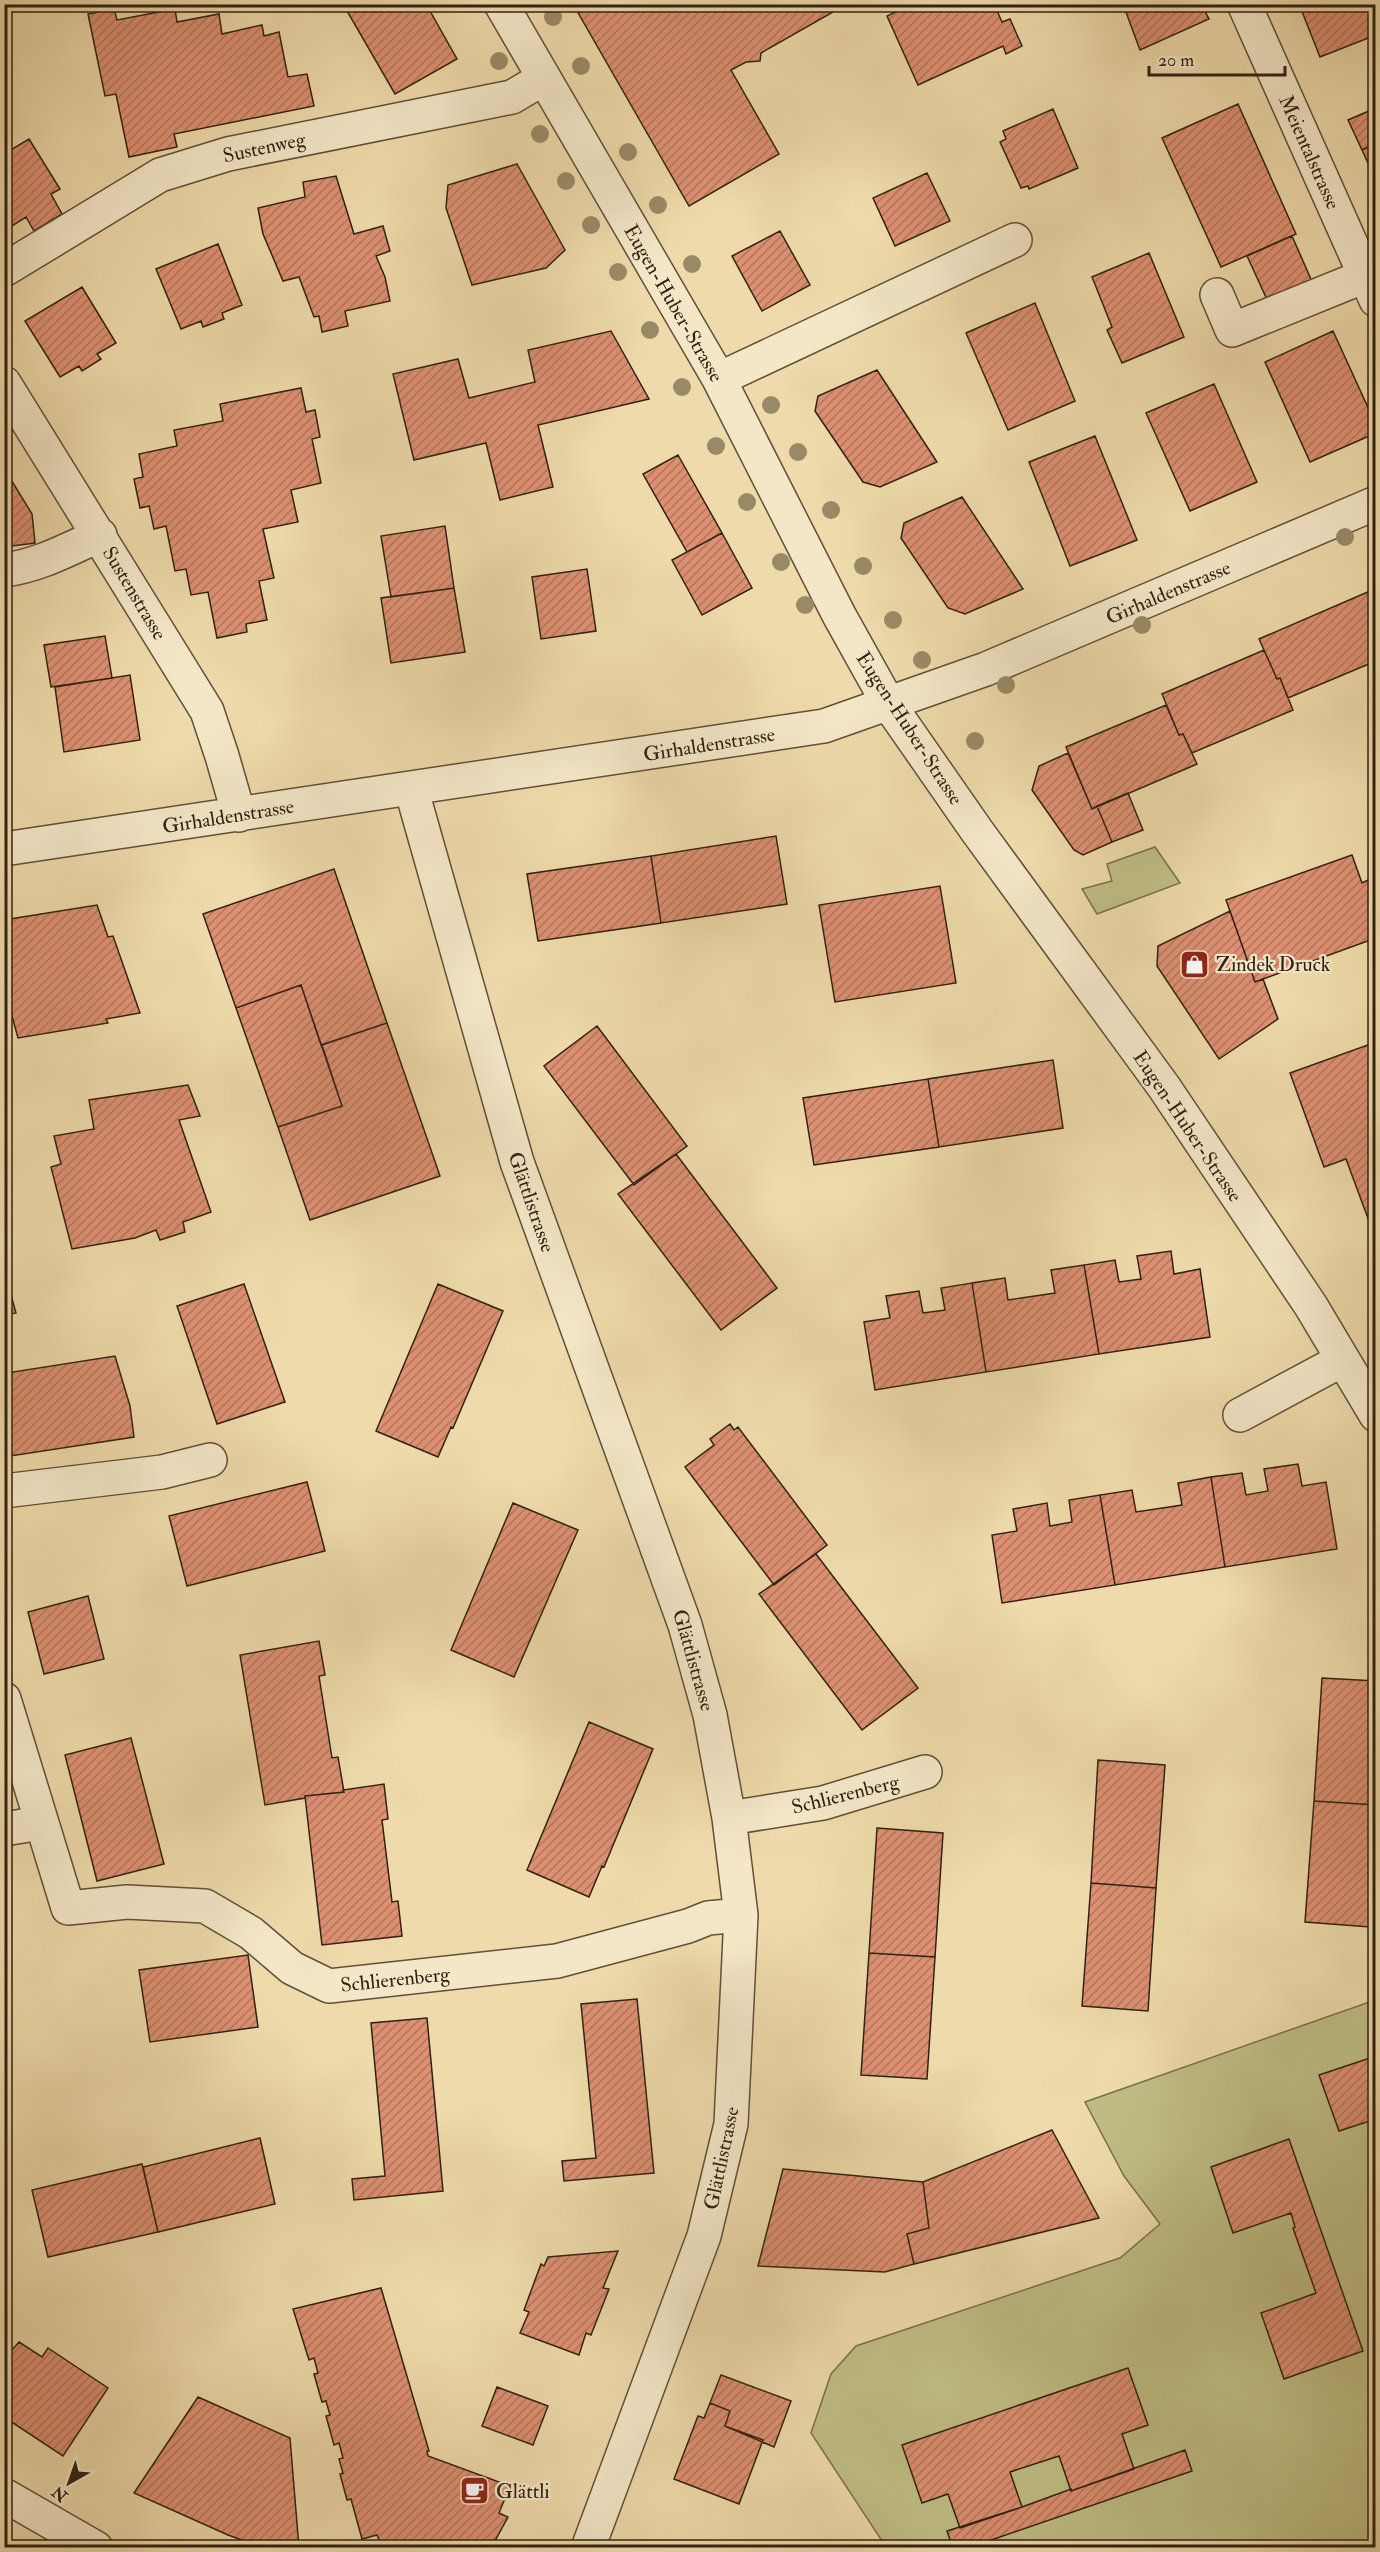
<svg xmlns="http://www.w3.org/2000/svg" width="1380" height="2552" viewBox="0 0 1380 2552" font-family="'IM FELL Double Pica',serif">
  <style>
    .green { fill: #bfbe84; stroke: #78704c; stroke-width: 1.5 }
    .building { fill: url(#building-hatch); stroke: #302114; stroke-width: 1.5 }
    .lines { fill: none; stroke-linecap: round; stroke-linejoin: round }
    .minor-casing { stroke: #604f3a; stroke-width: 36 }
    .minor { stroke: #f4e7c8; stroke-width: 33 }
    .tree { fill: #998a67 }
    .labels { text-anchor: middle; stroke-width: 4.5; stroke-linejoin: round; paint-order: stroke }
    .street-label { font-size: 20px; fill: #302114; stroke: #f4e7c8 }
    .poi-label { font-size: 20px; fill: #302114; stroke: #f4e7c8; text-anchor: start }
  </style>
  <defs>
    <pattern id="building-hatch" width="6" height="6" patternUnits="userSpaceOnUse" patternTransform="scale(1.5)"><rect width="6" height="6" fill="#dd9072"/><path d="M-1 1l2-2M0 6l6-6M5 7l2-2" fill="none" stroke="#b4755c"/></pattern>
  </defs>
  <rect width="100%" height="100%" fill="#eedaaa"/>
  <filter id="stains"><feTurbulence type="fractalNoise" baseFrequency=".00333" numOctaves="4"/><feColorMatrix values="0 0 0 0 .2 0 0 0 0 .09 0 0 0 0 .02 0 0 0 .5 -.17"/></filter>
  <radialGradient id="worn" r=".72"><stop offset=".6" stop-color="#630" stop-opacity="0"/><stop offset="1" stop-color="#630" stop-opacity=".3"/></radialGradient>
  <path class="green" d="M 1155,847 L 1180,883 L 1097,914 L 1082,889 L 1112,881 L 1107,864 Z
    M 1375,2000 L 1375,2547 L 886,2547 L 811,2433 L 831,2374 L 856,2346 L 1120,2258 L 1160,2224 L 1124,2176 L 1085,2102 Z"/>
  <path class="building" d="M 343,4 L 426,4 L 457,59 L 395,94 Z
    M 573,4 L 828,4 L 833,12 L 761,53 L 760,61 L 746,62 L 731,70 L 779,154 L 689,206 Z
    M 912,4 L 994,4 L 1002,22 L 1010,19 L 1022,46 L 1006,54 L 1003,46 L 918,85 L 887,16 Z
    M 1123,4 L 1201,4 L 1209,19 L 1140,50 Z
    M 1299,4 L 1376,4 L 1376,35 L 1320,57 Z
    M 114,9 L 117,20 L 175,9 L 177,22 L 219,14 L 222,34 L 262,25 L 264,36 L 279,32 L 288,77 L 307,74 L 314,106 L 174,134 L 177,147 L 129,157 L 116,94 L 105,96 L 88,14 Z
    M 1238,104 L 1296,234 L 1221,267 L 1162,138 Z
    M 1376,108 L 1376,144 L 1362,150 L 1348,120 Z
    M 1053,109 L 1078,168 L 1029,189 L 1028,186 L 1021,188 L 1000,142 L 1006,139 L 1003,131 Z
    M 29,139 L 60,189 L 51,194 L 62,214 L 34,231 L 26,217 L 4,231 L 4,154 Z
    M 1376,144 L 1376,181 L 1362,150 Z
    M 517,164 L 565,250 L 546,268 L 472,285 L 446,208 L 448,185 Z
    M 927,173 L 950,221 L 895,246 L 873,198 Z
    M 336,176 L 354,234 L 383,226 L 390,251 L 376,256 L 385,277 L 390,301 L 345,311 L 348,326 L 322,332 L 319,316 L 314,317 L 299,277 L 283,281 L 263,234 L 258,208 L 305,197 L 303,182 Z
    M 780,231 L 810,285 L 762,311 L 732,256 Z
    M 1292,236 L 1314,286 L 1270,306 L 1247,256 Z
    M 218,244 L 242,305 L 222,313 L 224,319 L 203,327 L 201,321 L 181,329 L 156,269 Z
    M 1149,253 L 1184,337 L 1122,363 L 1107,330 L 1112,327 L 1092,277 Z
    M 82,287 L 116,343 L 97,354 L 101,359 L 82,371 L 79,366 L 60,377 L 25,321 Z
    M 1035,303 L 1075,401 L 1008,430 L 966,333 Z
    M 611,331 L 649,399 L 538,425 L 553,487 L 500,500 L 486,443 L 414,460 L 393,374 L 458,359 L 469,398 L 535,382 L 528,350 Z
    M 1333,331 L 1376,425 L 1376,433 L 1310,462 L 1265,362 Z
    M 877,370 L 937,462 L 880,487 L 863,482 L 815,411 L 818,396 Z
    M 1214,384 L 1257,482 L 1190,511 L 1146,413 Z
    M 301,388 L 306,412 L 315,410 L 320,437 L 312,439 L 321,483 L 291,490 L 298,522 L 263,529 L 274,578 L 259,581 L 267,620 L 246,624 L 247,632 L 217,638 L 208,592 L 191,595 L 186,569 L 175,571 L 166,526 L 154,529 L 149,506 L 140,508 L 134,479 L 143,477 L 139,454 L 177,446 L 174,430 L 223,421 L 220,404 Z
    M 1095,436 L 1137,540 L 1070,566 L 1029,462 Z
    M 678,455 L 722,533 L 687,552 L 643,474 Z
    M 4,473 L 7,473 L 32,514 L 35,543 L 4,547 Z
    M 962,497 L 1023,589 L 965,614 L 948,608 L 901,538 L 904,523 Z
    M 445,526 L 454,588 L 391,597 L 381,536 Z
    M 722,533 L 752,588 L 702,615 L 672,560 Z
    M 587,569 L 596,631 L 541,639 L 532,577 Z
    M 454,588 L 465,652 L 391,663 L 381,598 Z
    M 1370,591 L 1376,603 L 1376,661 L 1288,698 L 1280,678 L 1277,679 L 1259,639 Z
    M 105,636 L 112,678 L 51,687 L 44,645 Z
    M 1264,650 L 1277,679 L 1280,678 L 1293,710 L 1192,753 L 1183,734 L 1179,735 L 1162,694 Z
    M 130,675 L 140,740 L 64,752 L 55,687 Z
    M 1166,705 L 1179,735 L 1183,734 L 1197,764 L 1092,809 L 1066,747 Z
    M 4,720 L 10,761 L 4,761 Z
    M 1068,753 L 1092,809 L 1097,806 L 1112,842 L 1083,855 L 1074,850 L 1032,790 L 1039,766 Z
    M 1128,793 L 1143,830 L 1112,842 L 1097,806 Z
    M 776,836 L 787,904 L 661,923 L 651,856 Z
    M 1352,855 L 1362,883 L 1370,879 L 1376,896 L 1376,938 L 1255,982 L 1226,900 Z
    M 651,856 L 661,923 L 538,941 L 527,874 Z
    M 334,869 L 387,1023 L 321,1045 L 301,985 L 236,1008 L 203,914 Z
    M 940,886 L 956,983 L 835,1002 L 819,905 Z
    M 97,905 L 108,937 L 113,936 L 140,1013 L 106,1019 L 108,1023 L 18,1038 L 4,987 L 4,920 Z
    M 1230,911 L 1255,982 L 1263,979 L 1278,1019 L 1219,1059 L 1157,966 L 1158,946 Z
    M 301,985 L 342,1106 L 278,1127 L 236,1008 Z
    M 387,1023 L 440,1176 L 310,1220 L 278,1127 L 342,1106 L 322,1045 Z
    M 597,1026 L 687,1146 L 634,1185 L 544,1066 Z
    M 1376,1042 L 1376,1240 L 1346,1159 L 1324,1167 L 1290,1073 Z
    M 1053,1060 L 1063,1128 L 939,1147 L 928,1079 Z
    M 928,1079 L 939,1147 L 814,1165 L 803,1098 Z
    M 188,1085 L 200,1116 L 179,1120 L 211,1212 L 183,1222 L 185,1232 L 160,1240 L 156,1230 L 135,1238 L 72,1249 L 51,1167 L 61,1164 L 54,1136 L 94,1129 L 89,1100 Z
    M 676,1154 L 777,1288 L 721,1330 L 618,1194 Z
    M 1171,1251 L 1174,1274 L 1200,1269 L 1210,1337 L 1099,1354 L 1084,1265 L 1115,1260 L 1119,1282 L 1141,1279 L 1137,1256 Z
    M 1084,1265 L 1099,1354 L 986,1372 L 972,1283 L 1005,1278 L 1008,1300 L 1055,1293 L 1051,1270 Z
    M 4,1270 L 16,1313 L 4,1315 Z
    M 972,1283 L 986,1372 L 875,1390 L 864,1322 L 890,1318 L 886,1296 L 919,1291 L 923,1313 L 945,1310 L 941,1288 Z
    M 244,1284 L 285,1402 L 217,1424 L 177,1306 Z
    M 438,1284 L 503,1311 L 453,1428 L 451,1427 L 438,1457 L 376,1431 Z
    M 4,1353 L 7,1373 L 115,1356 L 130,1406 L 134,1437 L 4,1457 Z
    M 730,1424 L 734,1430 L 738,1427 L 827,1545 L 774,1585 L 685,1467 L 714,1445 L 710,1439 Z
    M 1298,1464 L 1302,1486 L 1326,1482 L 1337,1549 L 1225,1567 L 1211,1477 L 1242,1473 L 1246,1495 L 1268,1491 L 1264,1469 Z
    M 1211,1477 L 1225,1567 L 1115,1585 L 1100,1495 L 1132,1490 L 1136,1512 L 1182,1505 L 1178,1483 Z
    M 307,1482 L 325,1551 L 187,1586 L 169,1516 Z
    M 1100,1495 L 1115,1585 L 1002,1603 L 992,1535 L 1017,1531 L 1013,1509 L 1047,1503 L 1050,1526 L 1072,1522 L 1069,1500 Z
    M 513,1503 L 578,1530 L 514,1677 L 451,1650 Z
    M 816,1554 L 918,1688 L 862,1730 L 759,1594 Z
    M 88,1596 L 104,1659 L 44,1674 L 28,1612 Z
    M 319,1641 L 325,1675 L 319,1676 L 332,1758 L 338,1757 L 344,1792 L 305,1796 L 305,1798 L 265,1805 L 240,1655 Z
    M 1322,1678 L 1376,1681 L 1376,1805 L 1314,1801 Z
    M 589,1722 L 653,1749 L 604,1867 L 602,1866 L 589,1897 L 527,1870 Z
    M 131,1738 L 164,1864 L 97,1881 L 65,1755 Z
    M 1098,1760 L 1165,1765 L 1156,1888 L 1091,1883 Z
    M 384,1784 L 388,1819 L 382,1820 L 392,1902 L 398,1901 L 402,1936 L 322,1945 L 305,1796 L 344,1792 L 343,1790 Z
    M 1314,1801 L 1376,1805 L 1376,1853 L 1370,1927 L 1305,1922 Z
    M 877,1828 L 943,1833 L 935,1957 L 869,1953 Z
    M 1091,1883 L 1156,1888 L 1148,2011 L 1082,2006 Z
    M 869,1953 L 935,1957 L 927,2079 L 861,2075 Z
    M 248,1955 L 258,2027 L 150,2042 L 139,1970 Z
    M 637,1999 L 654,2173 L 564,2181 L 562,2161 L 596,2158 L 581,2004 Z
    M 427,2018 L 443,2191 L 354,2200 L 352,2179 L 385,2176 L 371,2023 Z
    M 1376,2056 L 1376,2119 L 1339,2131 L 1319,2075 Z
    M 1052,2130 L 1099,2218 L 914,2264 L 907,2234 L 929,2228 L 923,2182 Z
    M 260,2138 L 275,2204 L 158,2232 L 143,2167 Z
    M 1289,2139 L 1363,2351 L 1284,2379 L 1261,2313 L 1316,2293 L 1293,2228 L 1295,2227 L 1291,2213 L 1233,2233 L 1211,2167 Z
    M 142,2164 L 158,2232 L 48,2257 L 32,2190 Z
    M 783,2169 L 923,2182 L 929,2228 L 907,2234 L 914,2264 L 885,2272 L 758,2266 Z
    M 618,2251 L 603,2288 L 609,2289 L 591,2335 L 586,2333 L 579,2355 L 520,2333 L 529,2312 L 524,2310 L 541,2264 L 544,2266 L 548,2257 Z
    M 381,2288 L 429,2451 L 427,2451 L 428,2456 L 510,2486 L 499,2513 L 508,2517 L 491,2548 L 376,2548 L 379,2540 L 377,2535 L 362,2539 L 351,2499 L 347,2500 L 340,2474 L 343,2473 L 339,2459 L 343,2458 L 339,2443 L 334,2445 L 326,2416 L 330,2415 L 326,2401 L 322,2402 L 314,2374 L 318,2373 L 314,2358 L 309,2360 L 293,2309 Z
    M 19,2342 L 42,2357 L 48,2348 L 108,2388 L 63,2456 L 4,2417 L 4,2359 Z
    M 1128,2368 L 1148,2425 L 1122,2434 L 1134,2469 L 1071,2491 L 1059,2456 L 1010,2472 L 1022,2507 L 960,2528 L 948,2494 L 922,2503 L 902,2445 Z
    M 721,2375 L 791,2401 L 774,2447 L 725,2426 L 730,2411 L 710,2403 Z
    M 497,2387 L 548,2406 L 533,2445 L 482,2426 Z
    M 198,2397 L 290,2438 L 299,2548 L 264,2548 L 228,2535 L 134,2493 Z
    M 710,2403 L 730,2411 L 725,2426 L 763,2440 L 739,2504 L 674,2479 L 698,2416 L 704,2418 Z
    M 1185,2450 L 1192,2471 L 968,2548 L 953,2548 L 947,2531 L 1022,2507 L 1071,2489 L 1071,2491 Z"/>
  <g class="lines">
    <defs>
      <path id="minor" d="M 501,4 L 719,379 L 839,615 L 888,703 L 977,831 L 1164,1087 L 1311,1306 L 1376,1415
        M 1244,4 L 1376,300
        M 4,270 L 160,175 L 228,154 L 512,97 L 544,78
        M 1217,295 L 1232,330 L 1365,276
        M 719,379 L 1015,240
        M 4,383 L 207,711 L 222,756 L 239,815
        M 4,570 C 38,566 69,549 100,535
        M 411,788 L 517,1162 L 685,1625 L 710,1715 L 729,1818 L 741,1915 L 731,2124 L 704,2236 L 588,2548
        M 4,849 L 824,726 L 986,669 L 1376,503
        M 1240,1415 L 1342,1360
        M 4,1491 L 162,1472 L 210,1460
        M 4,1699 L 68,1908 L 127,1902 L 205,1906 L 251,1933 L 292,1968 L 329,1986 L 557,1961 L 688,1926 L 708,1918 L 741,1915
        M 729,1818 L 823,1803 L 925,1772
        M 4,1829 L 41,1823
        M 4,2495 L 96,2548"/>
    </defs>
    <use href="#minor" class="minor-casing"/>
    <use href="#minor" class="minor"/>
  </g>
  <g class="tree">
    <circle cx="553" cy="17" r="9"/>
    <circle cx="499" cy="61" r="9"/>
    <circle cx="581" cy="66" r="9"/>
    <circle cx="540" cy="134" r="9"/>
    <circle cx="628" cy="152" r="9"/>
    <circle cx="566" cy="181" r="9"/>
    <circle cx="658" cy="205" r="9"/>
    <circle cx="591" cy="225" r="9"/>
    <circle cx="692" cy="264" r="9"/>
    <circle cx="618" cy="272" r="9"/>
    <circle cx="650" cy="330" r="9"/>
    <circle cx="682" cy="387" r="9"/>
    <circle cx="771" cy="405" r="9"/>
    <circle cx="716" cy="446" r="9"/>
    <circle cx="798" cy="452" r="9"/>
    <circle cx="747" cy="502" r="9"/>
    <circle cx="831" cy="510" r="9"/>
    <circle cx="1345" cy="537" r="9"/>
    <circle cx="781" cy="562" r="9"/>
    <circle cx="863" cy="566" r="9"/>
    <circle cx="805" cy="605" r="9"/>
    <circle cx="893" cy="620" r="9"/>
    <circle cx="1142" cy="625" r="9"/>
    <circle cx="922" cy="660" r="9"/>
    <circle cx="1006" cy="685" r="9"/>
    <circle cx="975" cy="741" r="9"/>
  </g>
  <defs>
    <symbol id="shop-square" viewBox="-11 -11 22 22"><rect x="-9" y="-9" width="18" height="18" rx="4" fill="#8f2418" stroke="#f4e7c8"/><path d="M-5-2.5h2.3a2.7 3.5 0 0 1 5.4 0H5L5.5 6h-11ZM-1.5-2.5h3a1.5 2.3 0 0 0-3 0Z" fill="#fff"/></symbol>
    <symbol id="cafe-square" viewBox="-11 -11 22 22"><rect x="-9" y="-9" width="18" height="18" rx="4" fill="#8f2418" stroke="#f4e7c8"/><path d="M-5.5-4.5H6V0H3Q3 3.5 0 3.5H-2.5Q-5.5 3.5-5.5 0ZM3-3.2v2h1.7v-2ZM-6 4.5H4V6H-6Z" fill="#fff"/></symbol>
  </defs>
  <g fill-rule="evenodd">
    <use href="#shop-square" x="1178" y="948" width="33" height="33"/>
    <use href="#cafe-square" x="458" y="2474" width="33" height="33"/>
  </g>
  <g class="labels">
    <g class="street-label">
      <text transform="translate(264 147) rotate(-12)" y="7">Sustenweg</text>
      <text transform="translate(1310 152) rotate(66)" y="7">Meientalstrasse</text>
      <text transform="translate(674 303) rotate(60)" y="7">Eugen-Huber-Strasse</text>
      <text transform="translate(1168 592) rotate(-23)" y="7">Girhaldenstrasse</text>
      <text transform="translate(135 593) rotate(59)" y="7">Sustenstrasse</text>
      <text transform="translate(910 728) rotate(57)" y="7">Eugen-Huber-Strasse</text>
      <text transform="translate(709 744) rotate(-9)" y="7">Girhaldenstrasse</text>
      <text transform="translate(228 816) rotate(-9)" y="7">Girhaldenstrasse</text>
      <text transform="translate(1188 1126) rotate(56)" y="7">Eugen-Huber-Strasse</text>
      <text transform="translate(532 1202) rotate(71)" y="7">Glättlistrasse</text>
      <text transform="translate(694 1660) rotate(74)" y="7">Glättlistrasse</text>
      <text transform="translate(845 1794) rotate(-14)" y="7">Schlierenberg</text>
      <text transform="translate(395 1979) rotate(-6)" y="7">Schlierenberg</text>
      <text transform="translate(721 2158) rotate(-78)" y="7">Glättlistrasse</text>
    </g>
    <g class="poi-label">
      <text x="1216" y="971">Zindek Druck</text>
      <text x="496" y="2498">Glättli</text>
    </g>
  </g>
  <rect width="1380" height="2552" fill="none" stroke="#eedaaa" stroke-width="24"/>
  <rect x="6" y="6" width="1368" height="2540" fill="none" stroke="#302114" stroke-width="3"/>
  <rect x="12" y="12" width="1356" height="2528" fill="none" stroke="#302114" stroke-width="1.5"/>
  <g transform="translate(69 2483) rotate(220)" stroke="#f4e7c8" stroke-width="4.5" paint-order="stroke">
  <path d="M0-4.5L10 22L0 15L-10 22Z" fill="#302114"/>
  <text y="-9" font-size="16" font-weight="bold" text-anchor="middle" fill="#302114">N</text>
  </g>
  <path d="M1149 66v9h136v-9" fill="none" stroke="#302114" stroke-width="3"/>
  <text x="1158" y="66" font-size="18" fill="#302114" stroke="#f4e7c8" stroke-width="4.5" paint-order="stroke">20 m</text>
  <rect width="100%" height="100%" filter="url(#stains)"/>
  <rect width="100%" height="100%" fill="url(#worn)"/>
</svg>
